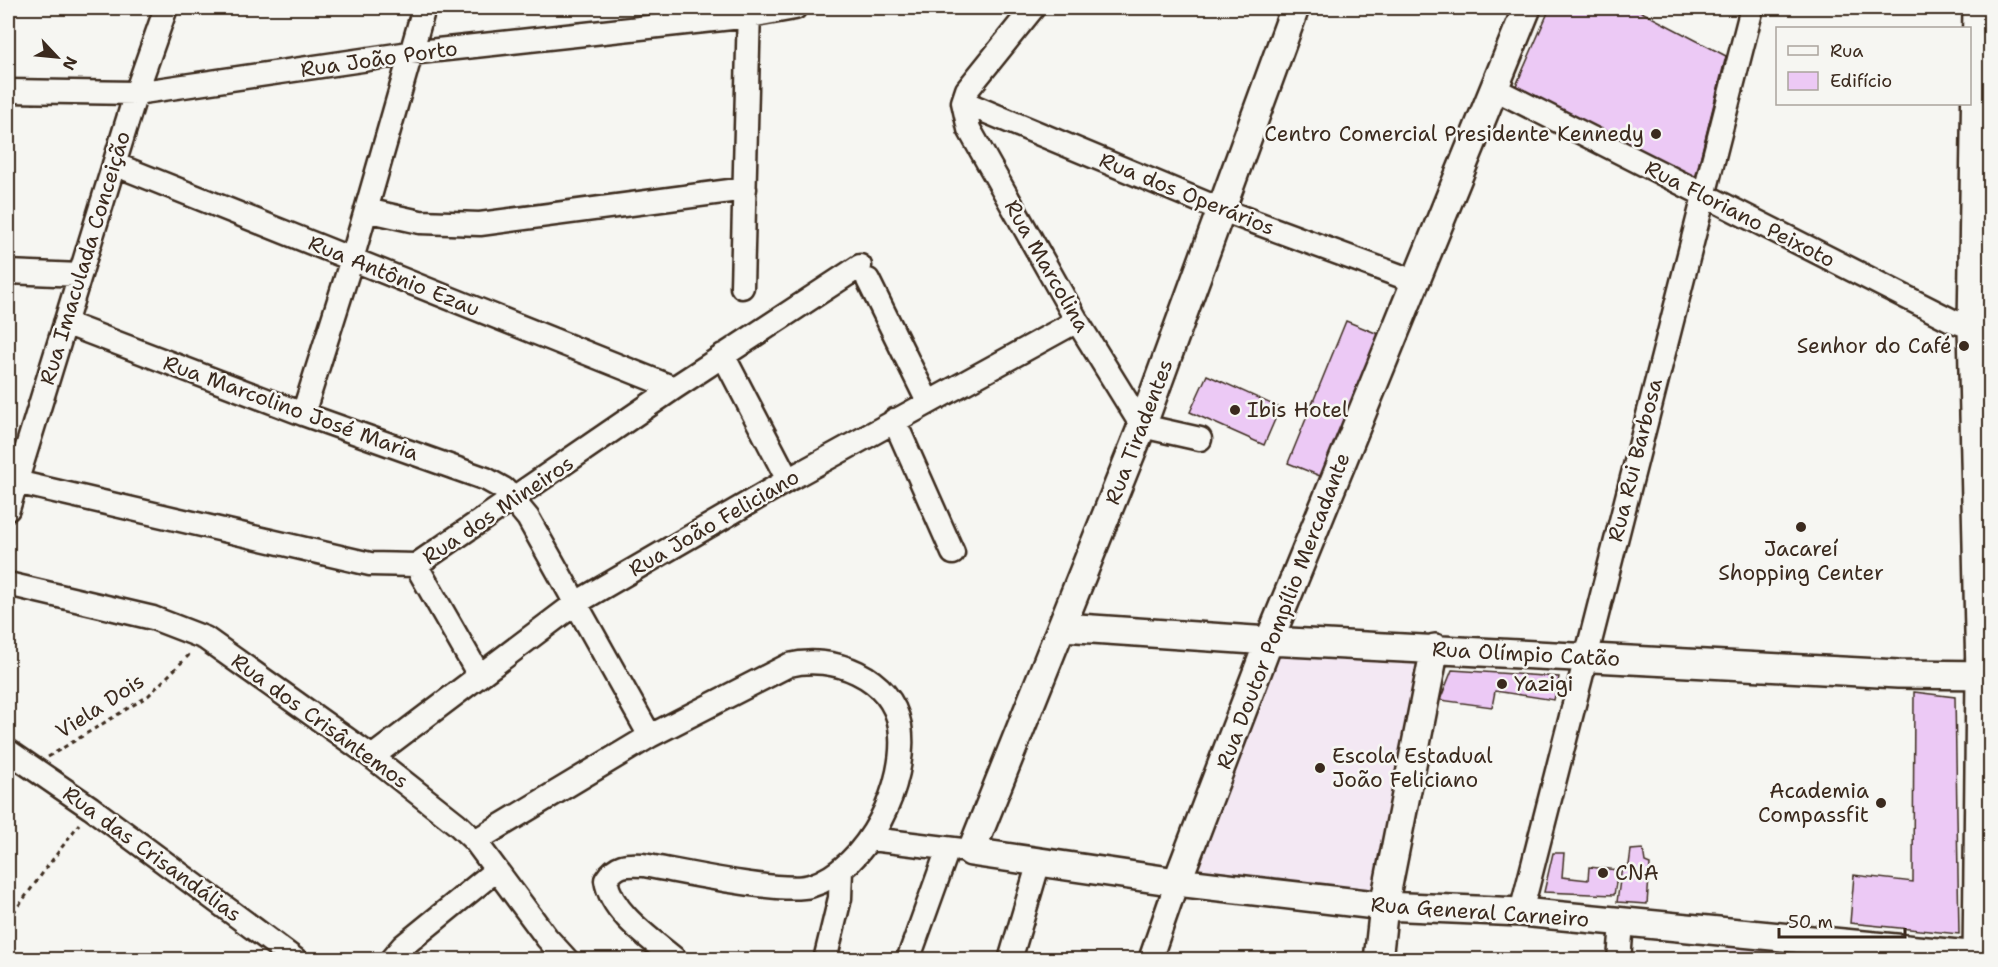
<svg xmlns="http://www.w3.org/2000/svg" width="1998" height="967" viewBox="0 0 1998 967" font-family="'Shantell Sans',sans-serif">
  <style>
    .built { fill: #f3e8f3 }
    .building { fill: #ecc9f5; stroke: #3b2a1e; stroke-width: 1.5 }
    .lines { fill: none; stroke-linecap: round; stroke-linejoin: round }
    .minor-casing { stroke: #3b2a1e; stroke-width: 27 }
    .major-casing { stroke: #3b2a1e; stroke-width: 32 }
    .path { stroke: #3b2a1e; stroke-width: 3; stroke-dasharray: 4.5 4.5; stroke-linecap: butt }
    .minor { stroke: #f6f6f2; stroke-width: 22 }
    .major { stroke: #f6f6f2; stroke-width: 27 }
    .poi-dot { fill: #3b2a1e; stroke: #f6f6f2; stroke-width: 2 }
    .labels { text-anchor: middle; stroke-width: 5; stroke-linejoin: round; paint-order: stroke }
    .street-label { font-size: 21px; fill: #3b2a1e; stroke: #f6f6f2 }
    .poi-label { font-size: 21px; fill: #3b2a1e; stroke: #f6f6f2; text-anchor: start }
  </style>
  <rect width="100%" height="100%" fill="#f6f6f2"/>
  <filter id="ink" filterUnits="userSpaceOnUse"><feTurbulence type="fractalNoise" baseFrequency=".0167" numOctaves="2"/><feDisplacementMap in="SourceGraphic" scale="12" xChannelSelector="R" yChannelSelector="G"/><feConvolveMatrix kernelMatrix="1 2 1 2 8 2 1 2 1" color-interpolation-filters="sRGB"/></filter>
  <g filter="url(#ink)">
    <path class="built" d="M 1279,657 L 1425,665 L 1377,894 L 1198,872 Z
      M 1726,940 L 1788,949 L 1792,959 L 1727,959 Z"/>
    <path class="building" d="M 1550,8 L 1634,8 L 1726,56 L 1695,179 L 1515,88 Z
      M 1346,321 L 1383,336 L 1325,478 L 1288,463 Z
      M 1207,375 L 1280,408 L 1264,445 L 1190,412 Z
      M 1452,670 L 1559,677 L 1554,700 L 1495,691 L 1492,707 L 1440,700 Z
      M 1914,692 L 1955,697 L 1959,934 L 1850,923 L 1854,875 L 1913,882 Z
      M 1643,849 L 1645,862 L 1650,864 L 1647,904 L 1617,902 L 1622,866 L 1629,865 L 1631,850 Z
      M 1553,853 L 1564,853 L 1562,877 L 1588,880 L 1589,867 L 1618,870 L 1614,895 L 1544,892 Z"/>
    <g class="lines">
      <defs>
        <path id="minor" d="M 1033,8 L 967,90 L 963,102 L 969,129 L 1077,321 L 1142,426 L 1200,439
          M 1493,88 L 1953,321 L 1972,327 L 1990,327
          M 8,91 L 136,93 L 410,53 L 750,16 L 795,8
          M 963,102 L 1222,210 L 1414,281
          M 114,164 L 674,388
          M 366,210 L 420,222 L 480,224 L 745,189
          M 8,272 L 80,275
          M 868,280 L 928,402
          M 742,287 L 749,8
          M 65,323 L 303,414 L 486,479 L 504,489 L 528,518 L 650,736
          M 723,355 L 788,480
          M 303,414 L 352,259 L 424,8
          M 894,420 L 953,553
          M 16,482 L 370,564 L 416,565 L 674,388 L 860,266
          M 8,509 L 136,93 L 166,8
          M 416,565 L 479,675
          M 8,584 L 153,618 L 205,638 L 372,757 L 457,824 L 475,841 L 547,938 L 567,960
          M 8,751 L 91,808 L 296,960
          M 372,757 L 576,603 L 788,480 L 1077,321
          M 871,839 L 962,850
          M 475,841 L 650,736 L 789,665 C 832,654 891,676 900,726 C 909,782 868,869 810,886 C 781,894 679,871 643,865 C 626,864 616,864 606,880 C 611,913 651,939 676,960
          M 1521,912 L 1752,8
          M 391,960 L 403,946 L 495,871
          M 825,960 L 840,898 L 841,869
          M 908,960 L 948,849
          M 1010,960 L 1039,862
          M 1150,960 L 1177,882
          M 1619,960 L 1622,923"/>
        <path id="major" d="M 1295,8 L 1142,426 L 971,852 L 1177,882 L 1384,906 L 1521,912 L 1990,957
          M 1063,627 L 1269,641 L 1898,674 L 1990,675
          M 1177,882 L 1269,641 L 1527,8
          M 1378,960 L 1384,906 L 1435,648
          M 1977,960 L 1980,675 L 1972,327 L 1977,8"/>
      </defs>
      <use href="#minor" class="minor-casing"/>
      <use href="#major" class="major-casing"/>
      <path class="path" d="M 48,757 L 148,696 L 190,654
        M 8,920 L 79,824"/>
      <use href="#minor" class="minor"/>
      <use href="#major" class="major"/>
    </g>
  </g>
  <g class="poi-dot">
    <circle cx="1656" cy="134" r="6"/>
    <circle cx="1964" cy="346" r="6"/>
    <circle cx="1235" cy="410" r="6"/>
    <circle cx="1801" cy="527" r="6"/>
    <circle cx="1502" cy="684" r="6"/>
    <circle cx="1320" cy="768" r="6"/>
    <circle cx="1881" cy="803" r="6"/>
    <circle cx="1603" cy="873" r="6"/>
  </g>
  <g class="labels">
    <g class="street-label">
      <text transform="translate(379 59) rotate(-8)" y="7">Rua João Porto</text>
      <text transform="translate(1187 194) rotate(22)" y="7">Rua dos Operários</text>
      <text transform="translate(1740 214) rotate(27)" y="7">Rua Floriano Peixoto</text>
      <text transform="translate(85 258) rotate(-73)" y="7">Rua Imaculada Conceição</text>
      <text transform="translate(1047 266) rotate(60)" y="7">Rua Marcolina</text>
      <text transform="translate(394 276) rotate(22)" y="7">Rua Antônio Ezau</text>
      <text transform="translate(291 408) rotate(20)" y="7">Rua Marcolino José Maria</text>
      <text transform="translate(1139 432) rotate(-69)" y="7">Rua Tiradentes</text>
      <text transform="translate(1635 460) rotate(-76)" y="7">Rua Rui Barbosa</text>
      <text transform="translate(498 510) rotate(-34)" y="7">Rua dos Mineiros</text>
      <text transform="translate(714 523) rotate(-30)" y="7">Rua João Feliciano</text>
      <text transform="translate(1283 611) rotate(-69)" y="7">Rua Doutor Pompílio Mercadante</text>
      <text transform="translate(1526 654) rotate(3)" y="7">Rua Olímpio Catão</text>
      <text transform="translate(100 706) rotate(-33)" y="7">Viela Dois</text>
      <text transform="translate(320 721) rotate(36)" y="7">Rua dos Crisântemos</text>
      <text transform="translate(152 854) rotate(36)" y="7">Rua das Crisandálias</text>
      <text transform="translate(1480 912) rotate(4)" y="7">Rua General Carneiro</text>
    </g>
    <g class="poi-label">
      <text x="1644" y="141" text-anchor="end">Centro Comercial Presidente Kennedy</text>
      <text x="1952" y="353" text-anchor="end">Senhor do Café</text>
      <text x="1247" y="417">Ibis Hotel</text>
      <text x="1801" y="556" text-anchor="middle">Jacareí<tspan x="1801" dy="24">Shopping Center</tspan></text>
      <text x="1514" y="691">Yazigi</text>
      <text x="1332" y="763">Escola Estadual<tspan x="1332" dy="24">João Feliciano</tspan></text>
      <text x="1869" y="798" text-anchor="end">Academia<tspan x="1869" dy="24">Compassfit</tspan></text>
      <text x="1615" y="880">CNA</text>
    </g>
  </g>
  <rect width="1998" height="967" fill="none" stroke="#f6f6f2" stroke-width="30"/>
  <rect x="15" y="15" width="1968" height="937" fill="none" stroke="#3b2a1e" stroke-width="2" filter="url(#ink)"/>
  <rect x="1776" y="27" width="195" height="78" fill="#f6f6f2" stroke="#aba49d" stroke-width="1.5"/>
  <rect x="1788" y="46" width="30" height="9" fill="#f6f6f2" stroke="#aba49d" stroke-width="1.5"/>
  <text x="1830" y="57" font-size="18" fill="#3b2a1e">Rua</text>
  <rect x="1788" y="72" width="30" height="18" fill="#ecc9f5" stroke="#aba49d" stroke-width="1.5"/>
  <text x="1830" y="87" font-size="18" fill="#3b2a1e">Edifício</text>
  <g transform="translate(57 57) rotate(116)" stroke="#f6f6f2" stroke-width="4.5" paint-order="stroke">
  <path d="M0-4.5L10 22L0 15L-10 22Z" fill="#3b2a1e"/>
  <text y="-9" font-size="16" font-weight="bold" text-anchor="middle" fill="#3b2a1e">N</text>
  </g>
  <path d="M1779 928v9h126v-9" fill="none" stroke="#3b2a1e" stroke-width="3"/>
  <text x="1788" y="928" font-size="18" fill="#3b2a1e" stroke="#f6f6f2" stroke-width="4.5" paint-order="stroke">50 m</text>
</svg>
